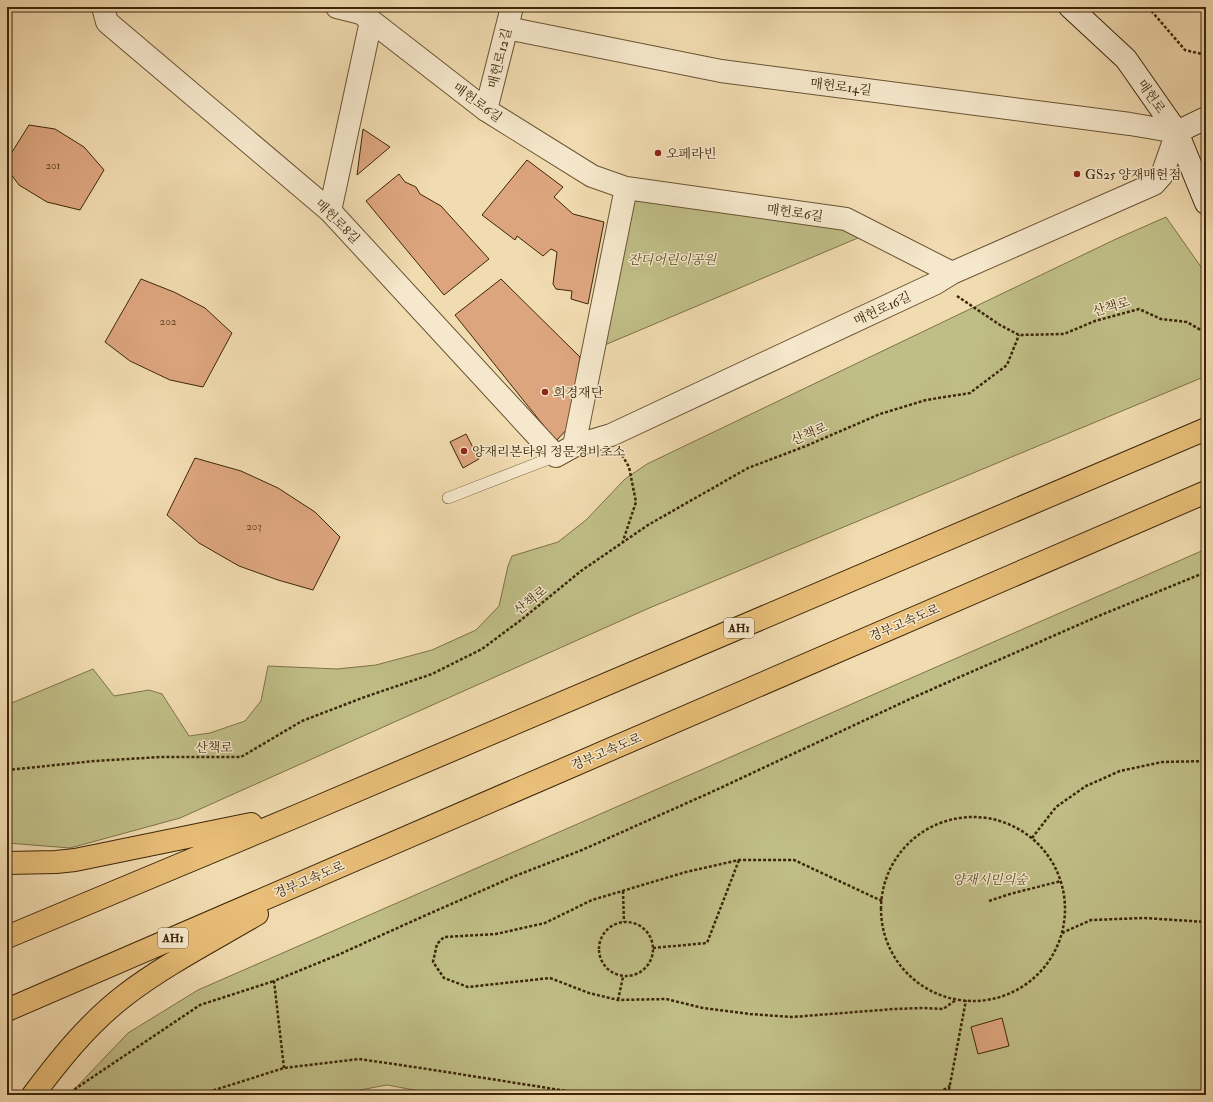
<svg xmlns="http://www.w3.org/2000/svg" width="1213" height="1102" viewBox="0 0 1213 1102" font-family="'IM FELL Double Pica','Noto Serif KR',serif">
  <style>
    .green { fill: #c0be87; stroke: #7e7248 }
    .building { fill: #dda57e; stroke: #3c2609 }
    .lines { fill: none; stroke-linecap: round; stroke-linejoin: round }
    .lane-casing { stroke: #695333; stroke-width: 12 }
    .street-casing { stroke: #695333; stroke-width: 24 }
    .secondary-casing { stroke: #3c2609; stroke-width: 24 }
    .highway-casing { stroke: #3c2609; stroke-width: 24 }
    .path { stroke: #3c2609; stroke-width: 2.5; stroke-dasharray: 3 2; stroke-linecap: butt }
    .lane { stroke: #f6e8cc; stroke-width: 11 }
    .street { stroke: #f6e8cc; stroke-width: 22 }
    .secondary { stroke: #f6e8cc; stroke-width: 22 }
    .highway { stroke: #e8be78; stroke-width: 22 }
    .poi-dot { fill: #8f2418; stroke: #f6e8cc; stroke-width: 1.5 }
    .labels { text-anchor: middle; stroke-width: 3; stroke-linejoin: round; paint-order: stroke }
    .number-label { font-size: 11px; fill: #644626 }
    .shield { fill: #f6e8cc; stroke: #746044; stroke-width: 1 }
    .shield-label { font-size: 12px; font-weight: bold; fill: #3c2609 }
    .street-label { font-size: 13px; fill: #3c2609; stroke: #f6e8cc }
    .poi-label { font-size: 13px; fill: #3c2609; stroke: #f6e8cc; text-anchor: start }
    .park-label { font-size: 13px; font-style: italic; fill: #5d4c28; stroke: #f6e8cc }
  </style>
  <rect width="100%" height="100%" fill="#f1dbb0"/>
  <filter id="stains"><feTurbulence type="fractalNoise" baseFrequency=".005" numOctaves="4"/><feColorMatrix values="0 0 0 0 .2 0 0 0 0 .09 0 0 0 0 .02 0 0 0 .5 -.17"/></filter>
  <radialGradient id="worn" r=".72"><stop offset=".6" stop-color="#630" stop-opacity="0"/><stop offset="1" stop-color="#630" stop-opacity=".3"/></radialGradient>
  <path class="green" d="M 629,199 L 841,226 L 865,235 L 600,347 Z
    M 1166,217 L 1206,274 L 1206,376 L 647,609 L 180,818 L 70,848 L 7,843 L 7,705 L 93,669 L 114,696 L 149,690 L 162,694 L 189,736 L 210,733 L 245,721 L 261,701 L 268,666 L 337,669 L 376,665 L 432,650 L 476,630 L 499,606 L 508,566 L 512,556 L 558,542 L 586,520 L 625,479 L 647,464 L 1116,239 Z
    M 1206,549 L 1206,1095 L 441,1095 L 387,1085 L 333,1095 L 69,1095 L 128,1033 L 198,990 Z"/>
  <path class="building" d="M 29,125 L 55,129 L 84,147 L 104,170 L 80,210 L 47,202 L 19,185 L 7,169 L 7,160 Z
    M 363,129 L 390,147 L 357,175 Z
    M 527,160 L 563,187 L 554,197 L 573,214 L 604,222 L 588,304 L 571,299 L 572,291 L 556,289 L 553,284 L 557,252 L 551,249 L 543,256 L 517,236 L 515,240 L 482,215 Z
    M 399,174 L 405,182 L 416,187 L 420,194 L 441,206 L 489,259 L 444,295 L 366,201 Z
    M 141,279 L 174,292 L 205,308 L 232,333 L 203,387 L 170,380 L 130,361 L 105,342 Z
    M 501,279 L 580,357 L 569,427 L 556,441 L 455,315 Z
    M 466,434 L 479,459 L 463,468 L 450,442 Z
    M 195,458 L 241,471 L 278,488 L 315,512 L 340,537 L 313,590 L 278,580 L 239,566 L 199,543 L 167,515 Z
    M 1002,1018 L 1009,1046 L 978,1054 L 971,1027 Z"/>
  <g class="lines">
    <defs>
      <path id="lane" d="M 448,498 L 556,456"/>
      <path id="street" d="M 103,7 L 107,22 L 330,211 L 556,456 L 574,446 L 611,435 L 934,284 L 952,273 L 1154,184 L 1162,175 L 1177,132 L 1130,124 L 721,71 L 507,28
        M 337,7 L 361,13 L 486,110 L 592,176 L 626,188 L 846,219 L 952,273
        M 486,110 L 512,7
        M 330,211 L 371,21
        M 574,446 L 626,188"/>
      <path id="secondary" d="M 1070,7 L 1126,59 L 1177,132 L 1206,203
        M 1177,132 L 1206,118"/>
      <path id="highway" d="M 7,863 L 56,862 L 75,860 L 251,824
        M 7,937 L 299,815 L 1206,429
        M 7,1010 L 1206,492
        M 33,1095 C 60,1059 88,1024 124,996 C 164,965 213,940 257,914"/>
    </defs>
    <use href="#lane" class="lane-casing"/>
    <use href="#street" class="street-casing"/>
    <use href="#secondary" class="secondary-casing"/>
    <use href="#highway" class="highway-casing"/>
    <path class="path" d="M 1148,7 L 1185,50 L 1206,55
      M 957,296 L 1000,325 L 1019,335 L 1064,334 L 1095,321 L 1139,309 L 1161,319 L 1187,322 L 1206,333
      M 622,455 L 629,467 L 636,502 L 623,541
      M 7,770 L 95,761 L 160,757 L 241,757 L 302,721 L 362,698 L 432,674 L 482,649 L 521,620 L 581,571 L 648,525 L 748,468 L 806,446 L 880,414 L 926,400 L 970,393 L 1007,365 L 1019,335
      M881 909a92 92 0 1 1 184 0a92 92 0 1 1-184 0Z
      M 1032,838 L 1056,807 L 1086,786 L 1120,771 L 1162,762 L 1206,761
      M 623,891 L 624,922
      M 882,901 L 794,860 L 739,860 L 686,872 L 592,900 L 545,923 L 496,934 L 444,937 L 437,944 L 433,962 L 444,978 L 468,987 L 550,978 L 589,993 L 618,1000 L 666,999 L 703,1008 L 750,1014 L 792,1017 L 894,1009 L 922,1008 L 943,1009 L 956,1000
      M 989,901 L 1010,894 L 1061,881
      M599 949a27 27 0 1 1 54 0a27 27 0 1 1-54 0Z
      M 1062,933 L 1091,920 L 1144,918 L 1206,922
      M 653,948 L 707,943 L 739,860
      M 618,1000 L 623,977
      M 284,1068 L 274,981 L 340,954 L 415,920 L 515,876 L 582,850 L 716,790 L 912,698 L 1101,615 L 1206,572
      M 66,1095 L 200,1005 L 274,981
      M 199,1095 L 284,1068 L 359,1059 L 421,1068 L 592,1095
      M 935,1095 L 950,1086
      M 948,1095 L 966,1000"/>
    <use href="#lane" class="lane"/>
    <use href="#street" class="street"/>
    <use href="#secondary" class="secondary"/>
    <use href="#highway" class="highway"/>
  </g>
  <g class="poi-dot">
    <circle cx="658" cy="153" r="4"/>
    <circle cx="1077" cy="174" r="4"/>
    <circle cx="545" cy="392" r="4"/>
    <circle cx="464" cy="451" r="4"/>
  </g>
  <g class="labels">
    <g class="number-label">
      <text x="53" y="169">201</text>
      <text x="168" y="325">202</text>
      <text x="254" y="530">203</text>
    </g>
    <g class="shield">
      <rect x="724" y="618" width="30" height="20" rx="3"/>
      <rect x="158" y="928" width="30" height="20" rx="3"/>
    </g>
    <g class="shield-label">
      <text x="739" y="632">AH1</text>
      <text x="173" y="942">AH1</text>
    </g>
    <g class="street-label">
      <text transform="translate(499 58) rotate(-76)" y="5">매헌로12길</text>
      <text transform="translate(841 86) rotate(7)" y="5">매헌로14길</text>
      <text transform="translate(1152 96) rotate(55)" y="5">매헌로</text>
      <text transform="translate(478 102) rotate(36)" y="5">매헌로6길</text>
      <text transform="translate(795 212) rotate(8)" y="5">매헌로6길</text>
      <text transform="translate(338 221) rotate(45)" y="5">매헌로8길</text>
      <text transform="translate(1111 306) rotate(-16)" y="5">산책로</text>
      <text transform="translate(882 308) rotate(-25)" y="5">매헌로16길</text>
      <text transform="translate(809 433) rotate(-23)" y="5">산책로</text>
      <text transform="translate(530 600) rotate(-39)" y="5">산책로</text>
      <text transform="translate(904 622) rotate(-23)" y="5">경부고속도로</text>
      <text x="214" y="752">산책로</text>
      <text transform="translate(606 751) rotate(-23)" y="5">경부고속도로</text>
      <text transform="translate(309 879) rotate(-23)" y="5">경부고속도로</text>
    </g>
    <g class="poi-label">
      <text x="666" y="158">오페라빈</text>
      <text x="1085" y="179">GS25 양재매헌점</text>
      <text x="553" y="397">희경재단</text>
      <text x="472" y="456">양재리본타워 정문경비초소</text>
    </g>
    <g class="park-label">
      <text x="672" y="264">잔디어린이공원</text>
      <text x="990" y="884">양재시민의숲</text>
    </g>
  </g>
  <rect width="1213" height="1102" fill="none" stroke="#f1dbb0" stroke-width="24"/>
  <rect x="8" y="8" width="1197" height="1086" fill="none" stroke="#3c2609" stroke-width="2"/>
  <rect x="12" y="12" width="1189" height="1078" fill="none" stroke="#3c2609"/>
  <rect width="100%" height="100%" filter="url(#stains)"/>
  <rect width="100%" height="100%" fill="url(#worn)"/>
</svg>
